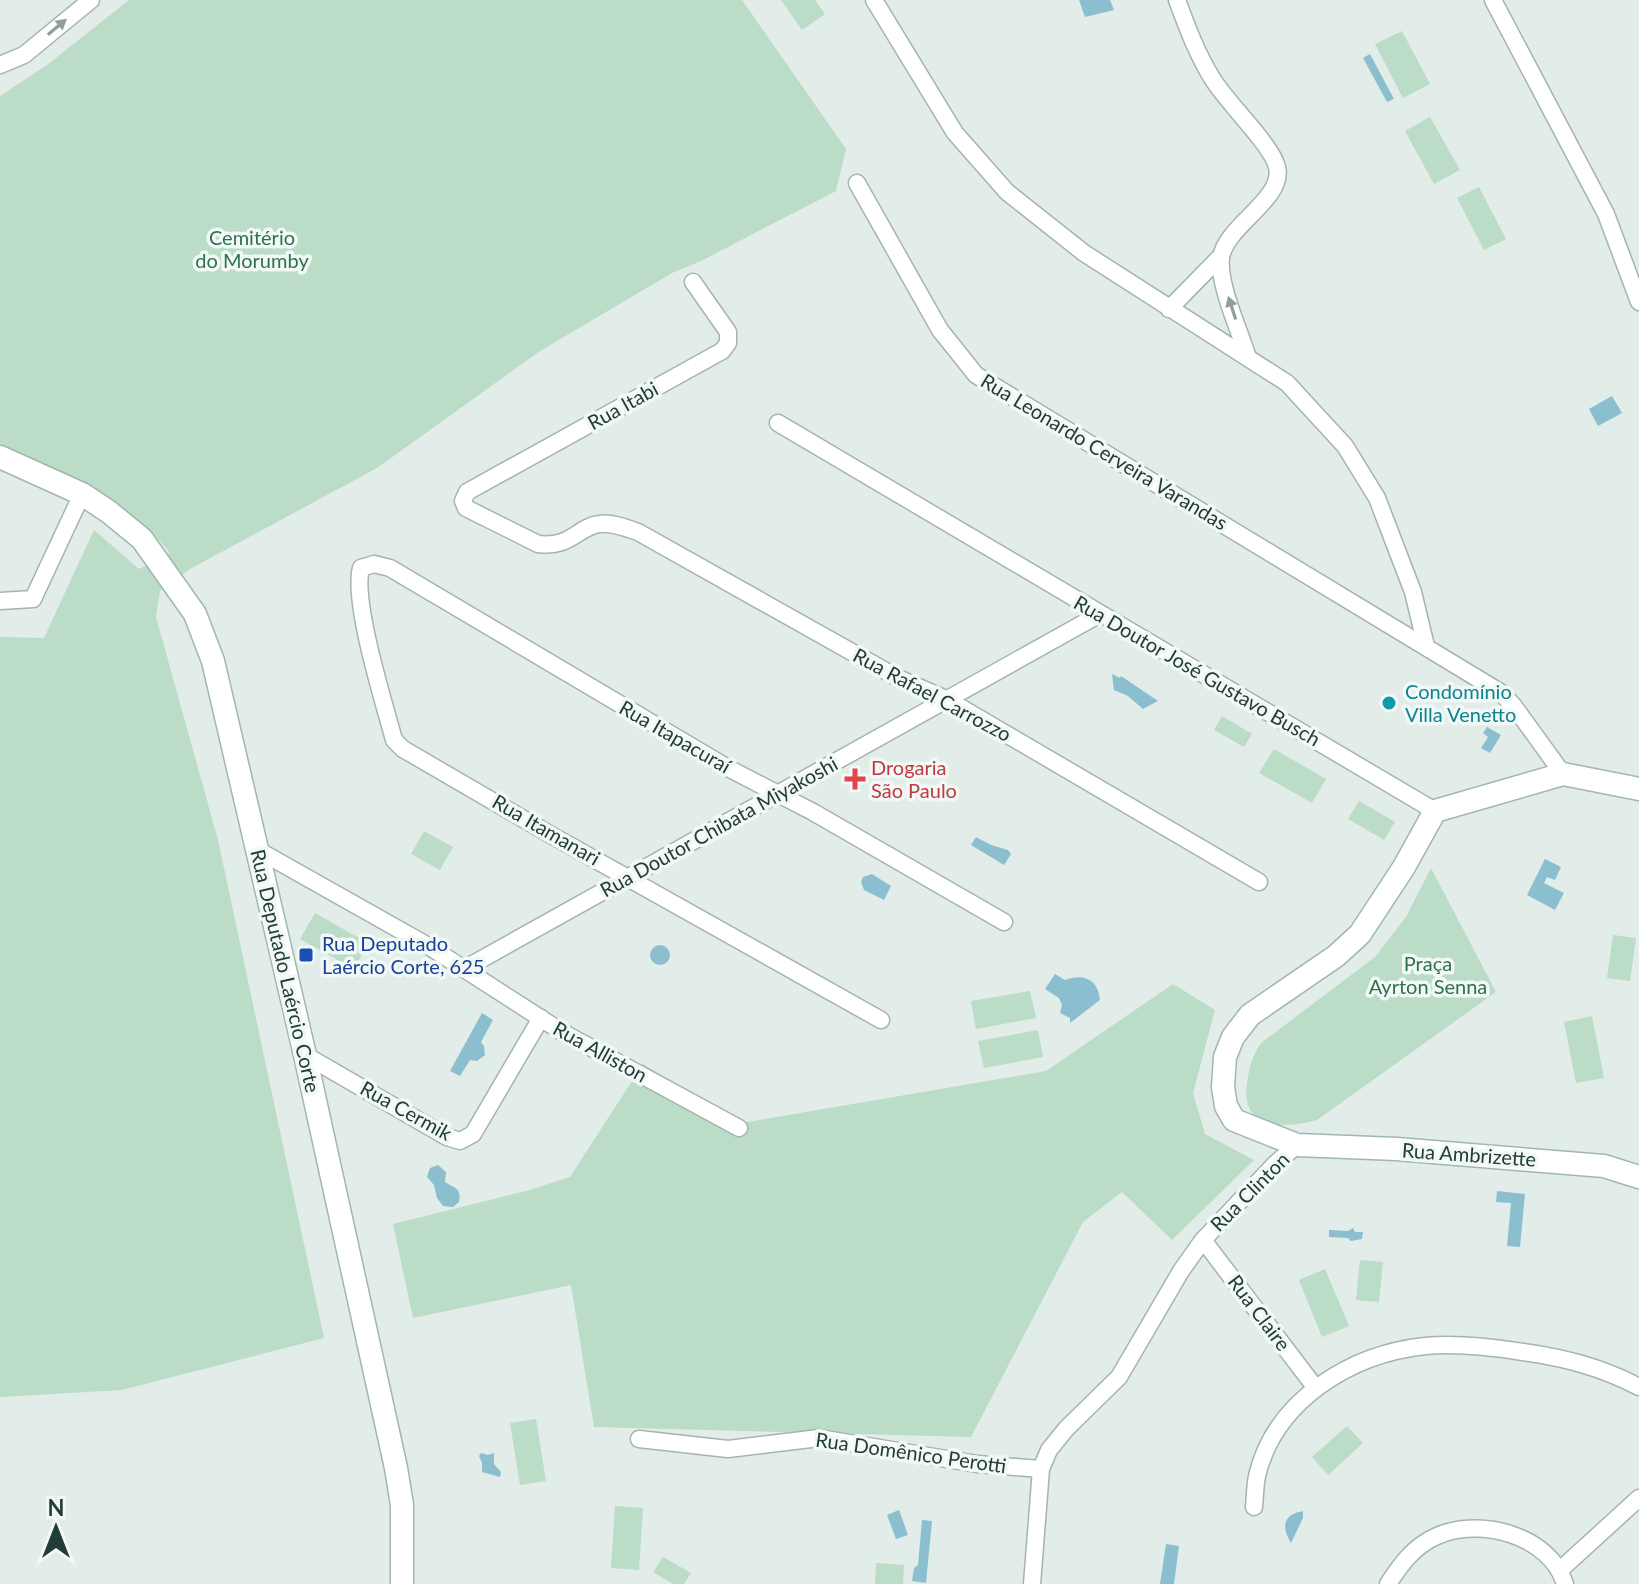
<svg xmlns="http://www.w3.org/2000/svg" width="1639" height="1584" viewBox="0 0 1639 1584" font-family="Lato,sans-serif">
<rect width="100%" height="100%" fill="#e2ece8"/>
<g fill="#bbdcc7">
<path d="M129,0H742L846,149L836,191L701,261L672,273L540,351L377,468L190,569L160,591L156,617L218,840L324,1338L122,1390L0,1397V637L44,638L94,530L139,569L170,553C126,497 63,473 0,444V96L47,65Z"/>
<path d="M781,0H815L825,14L802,30Z"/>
<path d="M1402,31L1430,84L1403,98L1375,44Z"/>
<path d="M1430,117L1460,170L1434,184L1405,131Z"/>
<path d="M1479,187L1506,239L1484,250L1457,198Z"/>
<path d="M1222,716L1252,734L1244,747L1214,730Z"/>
<path d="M1274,749L1326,779L1312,803L1259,773Z"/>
<path d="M1359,801L1395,822L1384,840L1348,819Z"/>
<path d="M424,831L453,847L440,870L411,854Z"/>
<path d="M1431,868L1496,992L1317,1120C1285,1129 1240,1130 1247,1084C1249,1067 1252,1057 1261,1043L1375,957L1406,917Z"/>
<path d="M315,913L368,943L354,969L300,939Z"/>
<path d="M1613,935L1636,938L1630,981L1607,978Z"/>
<path d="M1173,984L1215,1010L1193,1093L1205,1134L1254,1160L1172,1240L1122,1192L1083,1222L971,1437L594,1427L571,1285L413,1318L393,1224L530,1190L570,1177L643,1064L742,1123L1046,1071Z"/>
<path d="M1030,991L1036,1018L976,1029L971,1001Z"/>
<path d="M1592,1016L1604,1078L1576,1083L1564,1022Z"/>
<path d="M1038,1030L1043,1057L984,1068L978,1041Z"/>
<path d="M1360,1260L1383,1262L1379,1302L1356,1300Z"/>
<path d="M1325,1269L1349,1326L1322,1337L1299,1280Z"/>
<path d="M536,1419L546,1481L520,1485L510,1423Z"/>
<path d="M1347,1426L1363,1443L1328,1475L1312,1457Z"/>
<path d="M615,1506L643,1508L639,1570L611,1568Z"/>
<path d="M663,1557L691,1573L684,1584H673L653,1572Z"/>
<path d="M876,1563L904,1565L903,1584H875Z"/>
</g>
<g fill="#8bbfd0">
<path d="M1079,0H1110L1114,10L1085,17Z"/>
<path d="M1370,54L1394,99L1387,102L1363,58Z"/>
<path d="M1612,396L1622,413L1598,426L1589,409Z"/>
<path d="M1112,674L1120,678L1121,676L1158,701L1143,709L1128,696L1114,690Z"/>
<path d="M1487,727L1501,735L1490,753L1481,748L1488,737L1483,733Z"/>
<path d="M976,837L991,845L1008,850L1011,854L1004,865L971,845Z"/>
<path d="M1545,859L1561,867L1555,880L1547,877L1544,883L1564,893L1555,910L1527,895Z"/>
<path d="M872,874L891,886L884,900L864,890L861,882L863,877Z"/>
<circle cx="660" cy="955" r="10"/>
<path d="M1055,974L1065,980C1084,973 1098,979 1100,1000L1070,1023V1018L1060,1013L1062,1005L1059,998L1045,989Z"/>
<path d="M482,1013L493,1020L481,1042L484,1046L485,1055L477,1061L470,1060L460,1076L450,1071Z"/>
<path d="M438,1165L446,1172L445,1182C454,1188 462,1188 459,1202L453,1207L443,1206L437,1198L434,1185L427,1177L430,1168Z"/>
<path d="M1497,1191L1525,1194L1520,1247L1507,1246L1511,1203L1496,1202Z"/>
<path d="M1353,1228L1355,1232H1363L1362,1239L1351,1241L1348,1238L1329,1237V1230L1348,1231Z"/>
<path d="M481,1453L488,1455L494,1453V1464L501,1472L500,1477L482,1472V1463L479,1456Z"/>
<path d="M899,1510L908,1535L896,1539L887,1515Z"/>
<path d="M1303,1511V1518L1291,1543C1281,1526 1283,1515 1303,1511Z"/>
<path d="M922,1520L932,1521L926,1583L912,1581L914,1568L918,1565Z"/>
<path d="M1166,1544L1179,1546L1174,1584H1160Z"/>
</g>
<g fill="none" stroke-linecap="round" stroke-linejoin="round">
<g stroke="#a5b4b0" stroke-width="19">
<g id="street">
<path d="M874,0L955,133L1007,192L1084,253L1287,383L1345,446L1377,498L1413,592L1426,646"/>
<path d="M1177,0C1187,27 1197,54 1212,78C1226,102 1272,145 1277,167C1285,199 1225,226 1221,258C1218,285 1240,331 1248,358"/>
<path d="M1493,0L1606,214L1639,302"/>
<path d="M0,65L24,55L91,0"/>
<path d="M857,183L940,330L976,375L1500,692L1513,705L1563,774"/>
<path d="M693,282L728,332V343L722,351L467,492L463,501L466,508L538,544C572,548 577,527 599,524C611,522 627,528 638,532L898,678L948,700L1259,882"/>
<path d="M1169,309L1221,256"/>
<path d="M778,423L1435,811"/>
<path d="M0,601L33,599L82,494"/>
<path d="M256,849L430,947L562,1032L739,1128"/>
<path d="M464,969L1100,614"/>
<path d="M881,1020L544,831L403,749L394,740C384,703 352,601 361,568L374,564L390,568L726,767L813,812L1004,922"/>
<path d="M305,1055L447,1137L460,1141L473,1134L541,1018"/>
<path d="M1203,1240L1315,1387"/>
<path d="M639,1439L728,1449L819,1438L977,1464L1041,1469"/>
<path d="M1254,1507C1255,1497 1255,1486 1257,1476C1275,1400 1351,1354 1425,1346C1457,1343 1491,1347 1523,1352C1565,1358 1601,1367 1639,1387"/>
<path d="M1560,1570L1639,1498"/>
<path d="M1032,1584L1041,1469L1049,1450L1066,1429L1119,1377L1181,1271L1203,1240L1275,1164L1297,1145"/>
<path d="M1388,1584C1401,1564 1414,1546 1437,1536C1480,1517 1550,1535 1565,1584"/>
</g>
</g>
<g stroke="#a0b7b1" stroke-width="25">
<g id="secondary">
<path d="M0,457L82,494L109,512L142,539L195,614L213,661L305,1055L396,1468L402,1505V1584"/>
<path d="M1639,789L1563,774L1435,811L1404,867L1360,934L1336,956L1250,1015L1233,1037L1225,1057L1223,1087L1226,1106L1234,1120L1297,1145L1397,1149L1604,1166L1639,1177"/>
</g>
</g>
<use href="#street" stroke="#fff" stroke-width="16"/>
<use href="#secondary" stroke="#fff" stroke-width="22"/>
</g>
<defs><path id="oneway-solid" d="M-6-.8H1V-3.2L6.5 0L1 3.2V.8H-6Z" transform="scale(2)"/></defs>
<g fill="#909e9c">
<use href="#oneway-solid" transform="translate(57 27) rotate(-40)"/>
<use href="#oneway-solid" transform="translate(1232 308) rotate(-108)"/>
</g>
<circle fill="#0f9aa8" stroke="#f2f8f6" stroke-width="3" cx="1389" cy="703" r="8"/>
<path fill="#e0444e" stroke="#f2f8f6" stroke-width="3" d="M851 767h8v8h8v8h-8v8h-8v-8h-8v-8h8z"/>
<rect fill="#1a4fb4" stroke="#f2f8f6" stroke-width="3" x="298" y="947" width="16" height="16" rx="4"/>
<g text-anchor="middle" stroke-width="7" stroke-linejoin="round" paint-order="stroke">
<g font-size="20" fill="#2d724e" stroke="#f2f8f6">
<text x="252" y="245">Cemitério<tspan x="252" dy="23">do Morumby</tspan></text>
<text x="1428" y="971">Praça<tspan x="1428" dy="23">Ayrton Senna</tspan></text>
</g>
<g font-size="20" fill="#223c38" stroke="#f2f8f6">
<text transform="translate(623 406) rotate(-29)" y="7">Rua Itabi</text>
<text transform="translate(1104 452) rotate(31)" y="7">Rua Leonardo Cerveira Varandas</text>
<text transform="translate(1197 671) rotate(30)" y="7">Rua Doutor José Gustavo Busch</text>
<text transform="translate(932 695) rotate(28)" y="7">Rua Rafael Carrozzo</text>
<text transform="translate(675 737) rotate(30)" y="7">Rua Itapacuraí</text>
<text transform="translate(719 827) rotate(-29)" y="7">Rua Doutor Chibata Miyakoshi</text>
<text transform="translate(546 830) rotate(30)" y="7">Rua Itamanari</text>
<text transform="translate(285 971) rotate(77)" y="7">Rua Deputado Laércio Corte</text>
<text transform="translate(600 1052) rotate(29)" y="7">Rua Alliston</text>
<text transform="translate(406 1111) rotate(29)" y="7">Rua Cermik</text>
<text transform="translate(1469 1155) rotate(4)" y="7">Rua Ambrizette</text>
<text transform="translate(1250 1192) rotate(-45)" y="7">Rua Clinton</text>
<text transform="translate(1259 1313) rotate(53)" y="7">Rua Claire</text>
<text transform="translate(911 1453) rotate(8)" y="7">Rua Domênico Perotti</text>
</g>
<g font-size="20" fill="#0d838f" stroke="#f2f8f6" text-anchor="start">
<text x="1405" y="699">Condomínio<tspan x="1405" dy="23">Villa Venetto</tspan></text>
</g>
<g font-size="20" fill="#be3a42" stroke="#f2f8f6" text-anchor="start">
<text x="871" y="775">Drogaria<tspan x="871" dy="23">São Paulo</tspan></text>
</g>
<g font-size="20" fill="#164399" stroke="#f2f8f6" text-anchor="start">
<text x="322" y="951">Rua Deputado<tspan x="322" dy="23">Laércio Corte, 625</tspan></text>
</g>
</g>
<g transform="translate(56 1528)" stroke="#f2f8f6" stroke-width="6" paint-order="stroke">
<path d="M0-6L14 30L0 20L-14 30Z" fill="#223c38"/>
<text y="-12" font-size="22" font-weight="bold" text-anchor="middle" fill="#223c38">N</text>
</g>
</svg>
